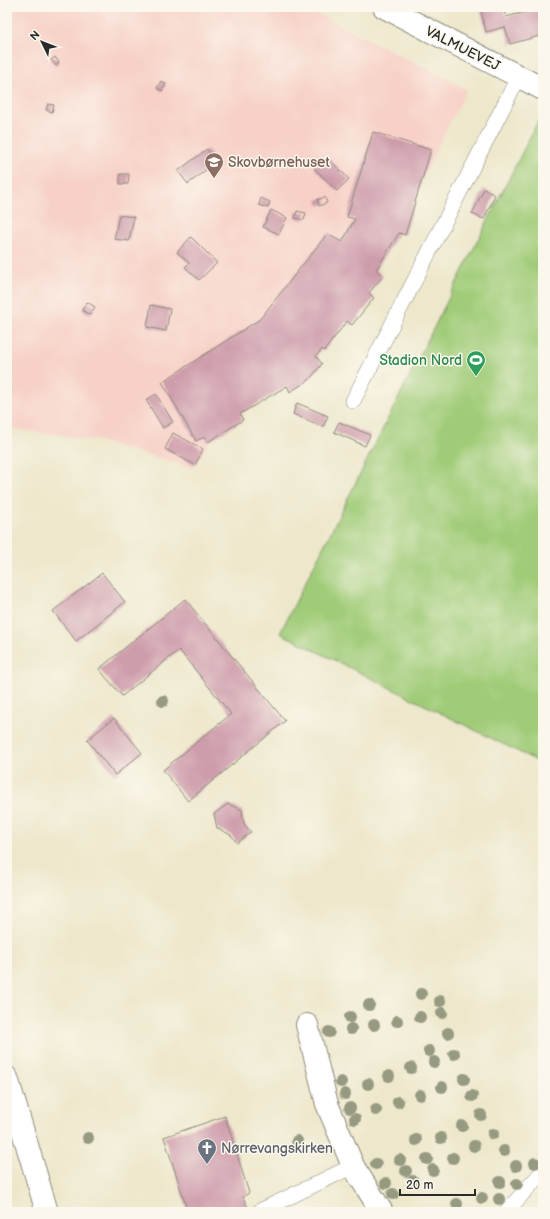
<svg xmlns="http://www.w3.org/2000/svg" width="550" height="1219" viewBox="0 0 550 1219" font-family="'Balsamiq Sans',sans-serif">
<rect width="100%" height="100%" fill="#fbf7ec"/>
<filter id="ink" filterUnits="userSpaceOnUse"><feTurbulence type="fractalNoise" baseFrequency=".025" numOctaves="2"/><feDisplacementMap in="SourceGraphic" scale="8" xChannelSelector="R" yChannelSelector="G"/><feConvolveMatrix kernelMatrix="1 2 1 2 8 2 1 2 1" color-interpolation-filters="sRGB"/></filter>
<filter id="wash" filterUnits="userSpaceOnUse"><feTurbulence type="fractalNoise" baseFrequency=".012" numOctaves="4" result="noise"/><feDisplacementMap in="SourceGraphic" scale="16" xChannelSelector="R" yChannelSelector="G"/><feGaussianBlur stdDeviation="0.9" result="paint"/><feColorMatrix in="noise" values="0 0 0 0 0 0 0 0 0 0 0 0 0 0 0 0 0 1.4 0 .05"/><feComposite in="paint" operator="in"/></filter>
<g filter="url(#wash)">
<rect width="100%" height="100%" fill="#ede7cb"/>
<path fill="#f7d1c8" d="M7,7H303L467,89L376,270L383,276L369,293L374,298L352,325L347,321L324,351L321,350L316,356L322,364L309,380L290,392L287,386L240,414L243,420L209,442L193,468L100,441L7,428Z"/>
<path fill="#a0cc78" stroke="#667c52" d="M539,119L543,121V764L280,633Z"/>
<g id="blocks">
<g fill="#ce9cab">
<path d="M480,7H503L506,17L543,7V35L510,44L505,27L486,32Z"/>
<path d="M55,57L59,62L56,66L51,60Z"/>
<path d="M161,81L166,84L162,91L157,88Z"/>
<path d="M48,104L54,105L52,112L46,110Z"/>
<path d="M373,132L431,150L405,235L399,233L376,270L383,276L369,293L374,298L352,325L347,321L324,351L322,349L316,356L322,364L309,380L290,392L287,386L240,414L243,420L208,442L205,437L196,441L162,382L260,319L327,234L342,242L355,219L347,217Z"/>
<path d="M207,149L216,162L188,184L178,171Z"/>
<path d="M322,159L326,163L329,159L349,179L337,191L314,168Z"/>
<path d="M120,174H129L128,184H120Z"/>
<path d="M484,189L495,195L484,219L472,214Z"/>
<path d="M325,197L327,203L319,206L317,200Z"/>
<path d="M261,198L270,202L268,208L259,205Z"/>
<path d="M271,210L287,218L279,234L263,227Z"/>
<path d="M297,211L306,213L304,220L295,218Z"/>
<path d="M119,215L134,217L129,241L114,239Z"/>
<path d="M191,237L217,263L199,280L185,267L189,263L177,252Z"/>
<path d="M87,302L95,307L90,315L82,310Z"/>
<path d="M151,305L170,309L166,331L147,327Z"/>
<path d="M156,394L173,422L163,428L146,400Z"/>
<path d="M297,403L328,416L323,427L293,414Z"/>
<path d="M339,422L370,435L365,446L334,432Z"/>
<path d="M173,433L203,449L195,465L165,449Z"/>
<path d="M102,573L125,602L76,641L53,611Z"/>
<path d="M185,599L285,721L188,801L163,770L231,714L179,650L122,696L99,669Z"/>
<path d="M114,718L142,753L115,775L87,740Z"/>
<path d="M228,804L242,810L244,824L251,832L237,843L231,835L217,828L214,814Z"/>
<path d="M225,1116L249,1193L243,1197L250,1212H188L164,1137Z"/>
</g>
</g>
</g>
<g filter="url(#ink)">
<use href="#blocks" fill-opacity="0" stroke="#8c897b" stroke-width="1"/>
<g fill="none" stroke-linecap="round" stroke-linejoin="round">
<g stroke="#8c897b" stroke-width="16">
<g id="service">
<path d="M353,401L519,76"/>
<path d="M260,1211L353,1166"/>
<path d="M506,1212L543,1171"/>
</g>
</g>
<g stroke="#8c897b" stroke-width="24">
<g id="minor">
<path d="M384,7L543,89"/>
<path d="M307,1025L327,1104L353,1166L382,1212"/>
</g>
</g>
<g stroke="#8c897b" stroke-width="24">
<path id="tertiary" d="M7,1078L47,1212"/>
</g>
<use href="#service" stroke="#fff" stroke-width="15"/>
<use href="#minor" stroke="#fff" stroke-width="22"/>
<use href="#tertiary" stroke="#fff" stroke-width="22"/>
</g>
<g fill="#969a80">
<circle cx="163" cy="701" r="6"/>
<circle cx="421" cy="994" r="6"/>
<circle cx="440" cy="1001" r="6"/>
<circle cx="369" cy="1005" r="6"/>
<circle cx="442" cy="1013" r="6"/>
<circle cx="350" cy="1017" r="6"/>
<circle cx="420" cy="1017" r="6"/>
<circle cx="397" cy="1021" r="6"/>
<circle cx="374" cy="1025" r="6"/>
<circle cx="351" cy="1029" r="6"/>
<circle cx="329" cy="1032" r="6"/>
<circle cx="448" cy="1033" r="6"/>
<circle cx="429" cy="1051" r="6"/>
<circle cx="454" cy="1054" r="6"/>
<circle cx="434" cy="1062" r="6"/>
<circle cx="411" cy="1068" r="6"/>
<circle cx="389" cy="1076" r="6"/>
<circle cx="464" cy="1079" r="6"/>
<circle cx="341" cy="1082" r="6"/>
<circle cx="368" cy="1084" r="6"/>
<circle cx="442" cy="1087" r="6"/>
<circle cx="345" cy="1094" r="6"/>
<circle cx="420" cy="1095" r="6"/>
<circle cx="472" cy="1096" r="6"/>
<circle cx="398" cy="1102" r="6"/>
<circle cx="350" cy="1108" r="6"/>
<circle cx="376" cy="1110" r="6"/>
<circle cx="481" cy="1115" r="6"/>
<circle cx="355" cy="1119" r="6"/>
<circle cx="462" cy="1126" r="6"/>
<circle cx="493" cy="1134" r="6"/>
<circle cx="88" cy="1138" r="6"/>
<circle cx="441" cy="1138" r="6"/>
<circle cx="416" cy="1140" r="6"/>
<circle cx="297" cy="1141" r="6"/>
<circle cx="474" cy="1146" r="6"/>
<circle cx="504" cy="1151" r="6"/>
<circle cx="453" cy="1158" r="6"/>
<circle cx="427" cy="1159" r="6"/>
<circle cx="400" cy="1160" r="6"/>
<circle cx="535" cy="1163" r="6"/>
<circle cx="376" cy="1164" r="6"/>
<circle cx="516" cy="1166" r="6"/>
<circle cx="433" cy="1170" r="6"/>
<circle cx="406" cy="1171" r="6"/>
<circle cx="413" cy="1181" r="6"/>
<circle cx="500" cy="1182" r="6"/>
<circle cx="386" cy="1183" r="6"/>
<circle cx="517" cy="1184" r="6"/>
<circle cx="393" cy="1194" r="6"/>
<circle cx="482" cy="1198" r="6"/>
<circle cx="499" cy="1199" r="6"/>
<circle cx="457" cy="1204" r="6"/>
</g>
</g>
<defs>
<g id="school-pin" transform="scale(1)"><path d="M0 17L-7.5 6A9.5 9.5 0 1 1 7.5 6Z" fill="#8d6e63" stroke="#fbf7ec"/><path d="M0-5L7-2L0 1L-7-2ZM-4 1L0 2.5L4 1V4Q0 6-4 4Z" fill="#fff"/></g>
<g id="stadium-pin" transform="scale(1)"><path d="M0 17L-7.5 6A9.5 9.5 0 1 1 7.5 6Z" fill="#2e9e5b" stroke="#fbf7ec"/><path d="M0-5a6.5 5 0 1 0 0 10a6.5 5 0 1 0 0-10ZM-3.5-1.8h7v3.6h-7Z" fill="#fff"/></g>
<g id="church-pin" transform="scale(1)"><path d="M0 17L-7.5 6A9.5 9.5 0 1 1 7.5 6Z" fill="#6b7280" stroke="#fbf7ec"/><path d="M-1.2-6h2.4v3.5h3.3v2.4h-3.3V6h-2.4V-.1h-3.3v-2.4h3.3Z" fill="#fff"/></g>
</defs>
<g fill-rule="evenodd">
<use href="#school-pin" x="214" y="162"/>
<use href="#stadium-pin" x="476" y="360"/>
<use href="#church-pin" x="207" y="1148"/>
</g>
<g text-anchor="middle" stroke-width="3" stroke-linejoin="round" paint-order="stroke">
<g font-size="14" fill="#2b2b2b" stroke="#fbf7ec">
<text transform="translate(463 48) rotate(27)" y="5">VALMUEVEJ</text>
</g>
<g font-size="14" fill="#785e54" stroke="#fbf7ec" text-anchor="start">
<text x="228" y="167">Skovbørnehuset</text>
</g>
<g font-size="14" fill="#27864d" stroke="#fbf7ec" text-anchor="end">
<text x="462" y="365">Stadion Nord</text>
</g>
<g font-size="14" fill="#5b616d" stroke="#fbf7ec" text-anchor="start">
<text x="221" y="1153">Nørrevangskirken</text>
</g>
</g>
<rect width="550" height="1219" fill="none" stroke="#fbf7ec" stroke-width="24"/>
<g transform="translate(42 42) rotate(313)" stroke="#fbf7ec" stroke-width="3" paint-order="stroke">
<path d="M0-3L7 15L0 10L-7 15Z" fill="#2b2b2b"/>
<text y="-6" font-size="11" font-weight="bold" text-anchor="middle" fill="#2b2b2b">N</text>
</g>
<path d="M400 1189v6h75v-6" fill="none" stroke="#2b2b2b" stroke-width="2"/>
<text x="406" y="1189" font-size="12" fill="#2b2b2b" stroke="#fbf7ec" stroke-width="3" paint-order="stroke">20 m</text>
</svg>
